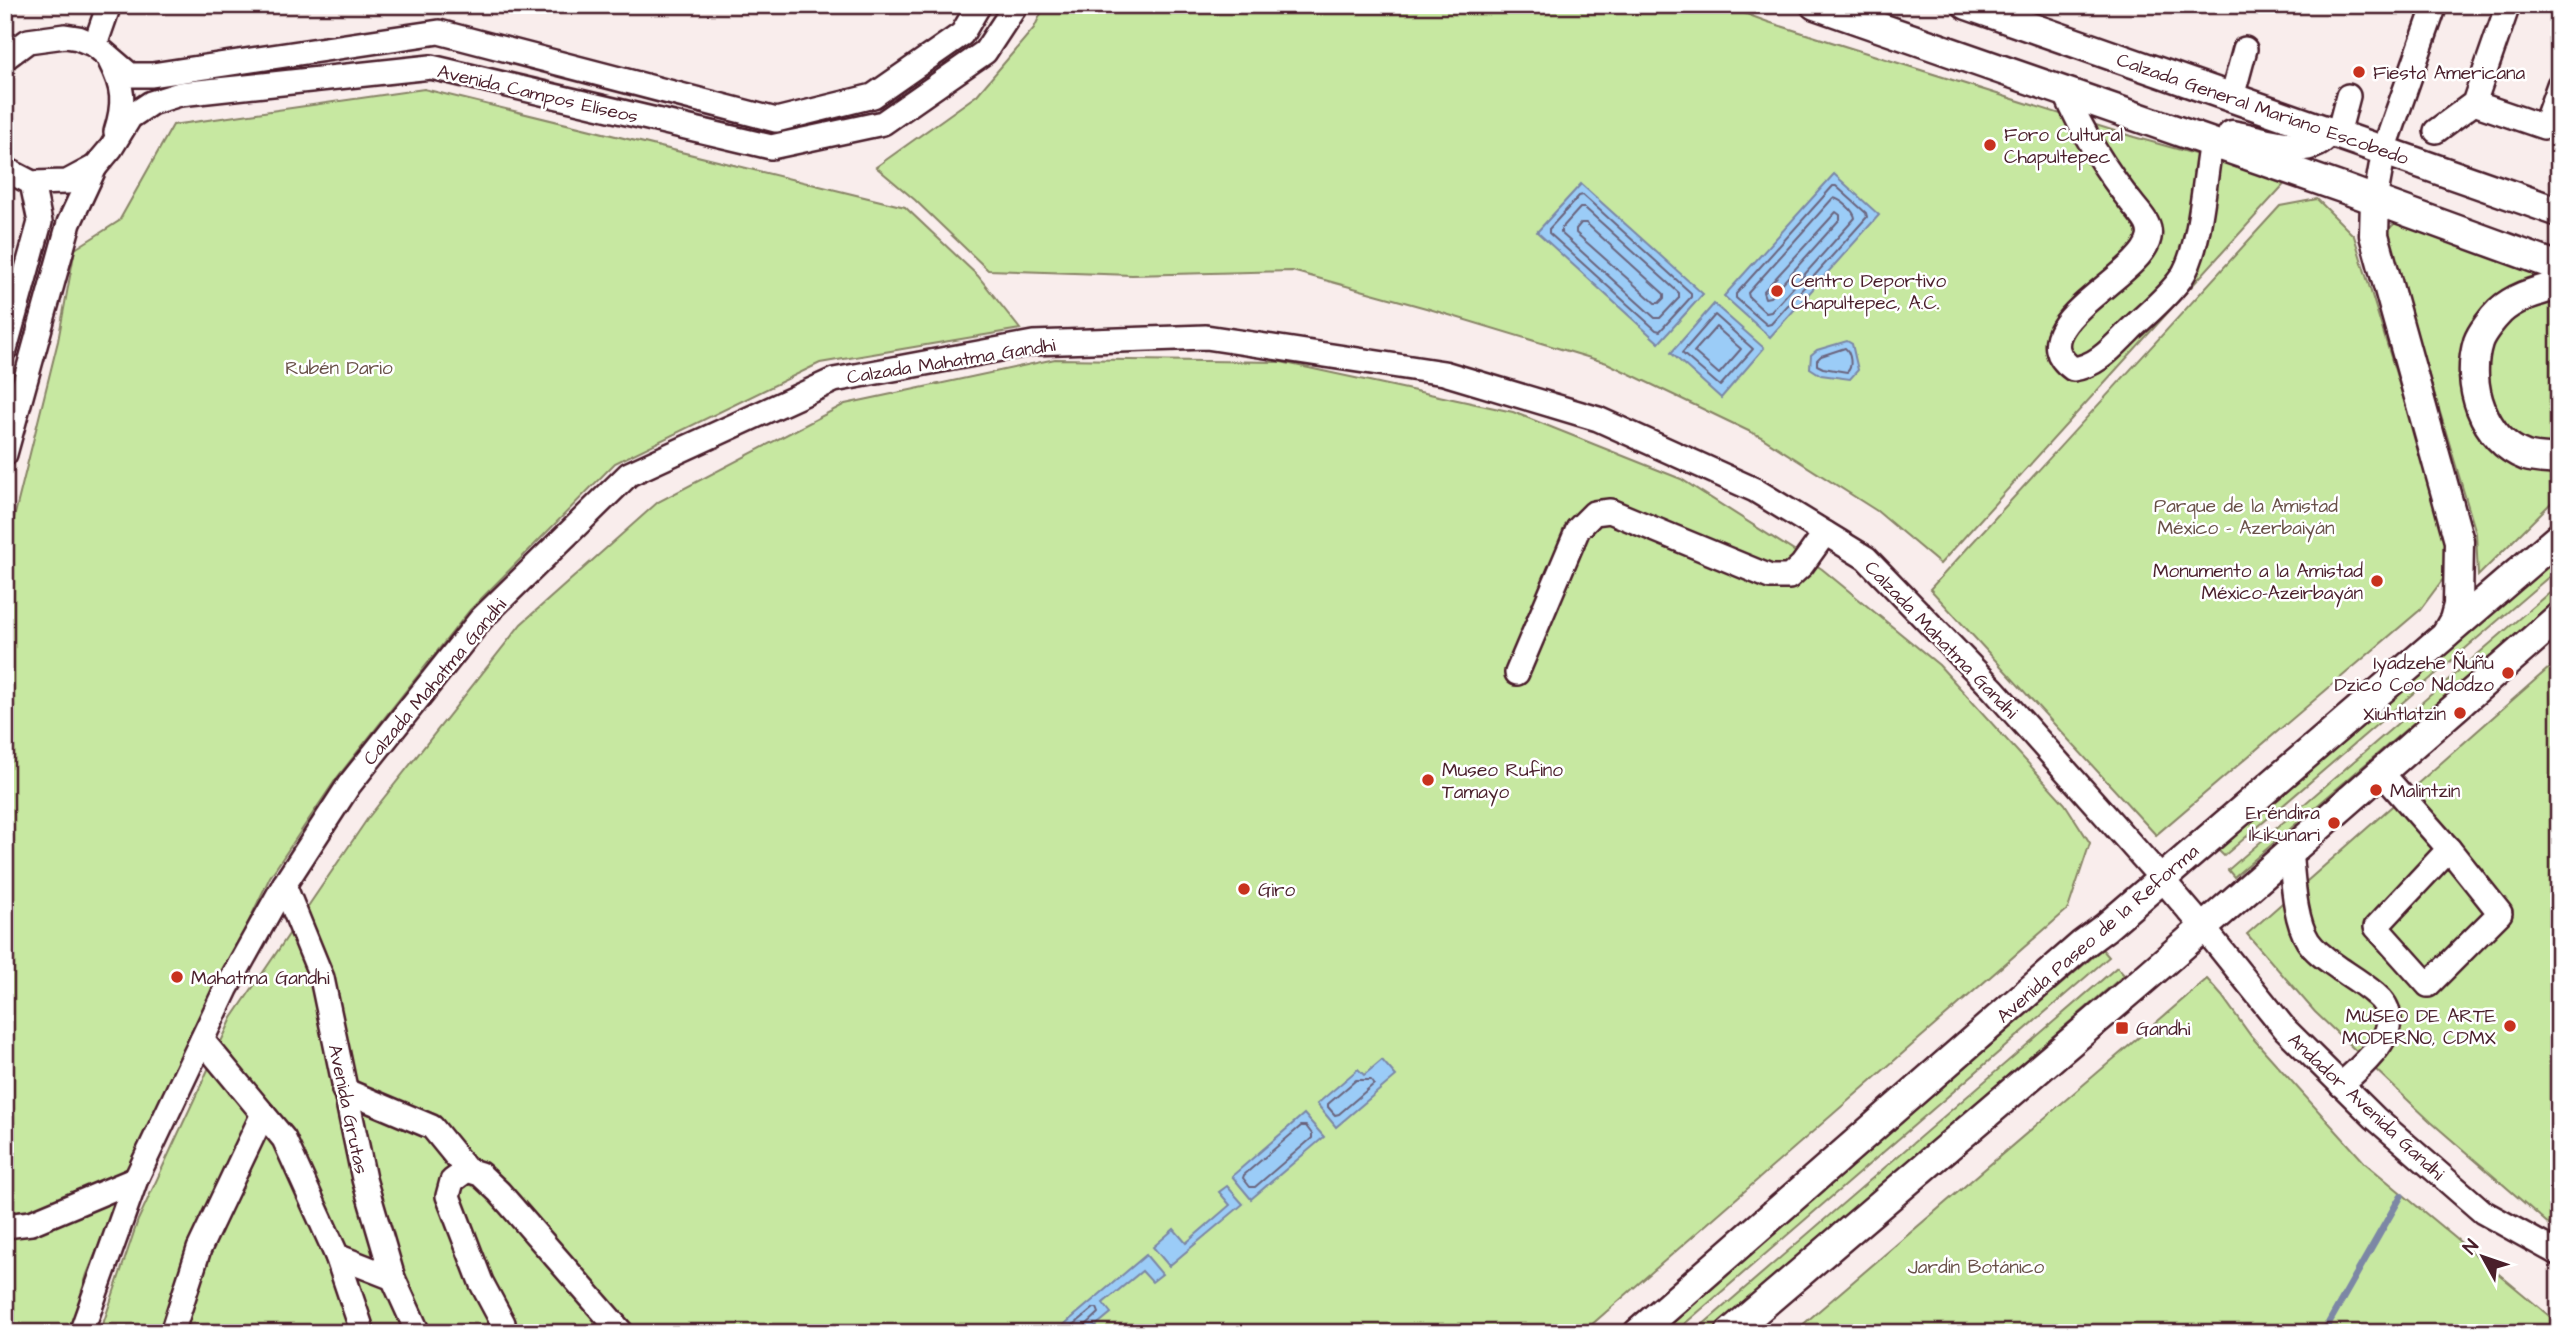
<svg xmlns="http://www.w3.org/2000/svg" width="2564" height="1338" viewBox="0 0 2564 1338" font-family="'Architects Daughter',sans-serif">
<rect width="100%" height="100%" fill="#f9edec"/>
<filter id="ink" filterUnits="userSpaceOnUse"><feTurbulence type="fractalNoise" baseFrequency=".0143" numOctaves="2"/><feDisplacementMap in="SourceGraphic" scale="14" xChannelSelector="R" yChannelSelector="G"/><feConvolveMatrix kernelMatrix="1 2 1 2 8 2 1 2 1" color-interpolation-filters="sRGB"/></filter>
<g filter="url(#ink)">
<g fill="#c7e8a1" stroke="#888466" stroke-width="2">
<path d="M1045,5H1722L1768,22L2134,137L2288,180L1940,564L1877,511L1761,437L1607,363L1426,308L1292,271L1132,275L988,270L915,200L876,167L977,95L1034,28Z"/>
<path d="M424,89L905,207L978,276L1020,329L820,363L615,463L470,610L336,779L270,877L134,1160L87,1274L69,1333H5V554L58,341L75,249L119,221L173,125Z"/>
<path d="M2317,199L2354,236L2450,551L2443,579L2420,610L2156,835L1930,589L2280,206Z"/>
<path d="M2396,222L2550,274L2494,302L2472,419L2559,471V495L2478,576L2476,533L2388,238V230Z"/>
<path d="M2559,297V453H2547L2508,431L2495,414L2485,370L2490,348L2500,328L2516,312Z"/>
<path d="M1055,359L1281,362L1513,412L1681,479L1822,569L1939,665L2065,804L2090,843L2068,909L1582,1333H100L138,1220L232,1018L368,818L521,624L658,502L845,404Z"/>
<path d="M2559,555V568L2224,856L2218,850Z"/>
<path d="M2559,584V598L2234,877L2228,870Z"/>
<path d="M2559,659V1233L2431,1122L2315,1012L2247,934Z"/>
<path d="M2102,949L2109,957L1674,1333H1658Z"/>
<path d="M2117,967L2124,975L1709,1333H1693Z"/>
<path d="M2207,979L2222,996L2251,1036L2365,1163L2559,1324V1333H1793Z"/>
</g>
<g fill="#9bccf7" stroke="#7b87a5" stroke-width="2">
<path d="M1834,174L1879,215L1770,337L1724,296Z"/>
<path d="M1581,184L1703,294L1659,343L1537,232Z"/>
<path d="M1714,304L1764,348L1721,398L1671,353Z"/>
<path d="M1847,341L1852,344L1858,370L1850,379L1821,375L1810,368L1811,355L1817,350Z"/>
<path d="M1382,1060L1396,1076L1336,1127L1317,1104L1358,1069L1364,1075Z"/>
<path d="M1304,1114L1324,1137L1251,1199L1232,1176Z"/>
<path d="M1227,1186L1243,1204L1169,1266L1153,1247L1174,1229L1186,1243L1230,1205L1219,1192Z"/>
<path d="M1146,1255L1162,1274L1152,1282L1142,1271L1103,1303L1111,1313L1087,1333H1054Z"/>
</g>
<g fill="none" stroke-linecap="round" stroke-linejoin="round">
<g stroke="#6a647d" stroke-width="2">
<path d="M1833,186H1836L1866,213L1867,217L1771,324L1767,325L1736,298V294Z"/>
<path d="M1583,195L1691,293V297L1660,331L1656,330L1549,233V229L1579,196Z"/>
<path d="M1833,198C1841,199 1854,211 1855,218L1771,312L1766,313L1749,297L1748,293Z"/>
<path d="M1580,208H1585L1679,293V298L1660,318H1655L1561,233V229Z"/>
<path d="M1836,212L1840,215V219L1770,297L1765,298L1763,292Z"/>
<path d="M1581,223H1586L1664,294V298L1659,303H1655L1576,233V229Z"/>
<path d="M1715,315L1753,349L1720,386L1682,353Z"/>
<path d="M1716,327L1741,349L1719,374L1694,352Z"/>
<path d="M1845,348C1851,353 1853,367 1847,372L1823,368L1817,365V360L1821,356Z"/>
<path d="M1356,1080H1371L1374,1084L1339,1114L1335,1115L1328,1107V1104Z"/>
<path d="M1301,1126H1306L1312,1134V1138L1255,1187H1250L1243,1178L1244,1175Z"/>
<path d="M1064,1333L1094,1308H1097L1099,1313L1085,1326L1084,1333"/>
</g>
<path stroke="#7b87a5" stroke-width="7" d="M2323,1333L2401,1196"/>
<g stroke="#4a1f2b" stroke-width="28">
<g id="minor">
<path d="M95,45L109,5"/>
<path d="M5,58L28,41L65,36L78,38L95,45L130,75H152L439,32L776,120L873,96L962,34L979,5"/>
<path d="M110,61C124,88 125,103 116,132"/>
<path d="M2065,92C2083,134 2105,170 2134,206C2141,215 2152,225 2149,238C2141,278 2014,327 2073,369C2097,366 2112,348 2129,331C2146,314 2167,298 2181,278C2201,249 2204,179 2211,142"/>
<path d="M2232,97L2245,49"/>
<path d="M2474,103L2544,127L2559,85"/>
<path d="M2436,131L2474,103L2508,5"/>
<path d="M2338,134L2348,96"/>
<path d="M5,169L32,183L67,182L95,167L111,148L130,117L151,103L180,94L431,67L771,147L883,123L985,52L1016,5"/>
<path d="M2375,200L2384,150L2435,5"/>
<path d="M5,349L40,222L32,183"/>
<path d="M5,454L69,223L95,167"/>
<path d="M1517,673L1578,529L1594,513L1610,511L1770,577H1789L1802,565L1825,533"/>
<path d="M2381,772L2449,849"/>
<path d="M2449,849L2500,913L2428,985L2376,927Z"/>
<path d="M2290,851C2293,877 2294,919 2308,941C2316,953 2329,961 2340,969C2352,977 2365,985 2375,994C2413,1025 2364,1063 2341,1085"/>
<path d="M284,885L322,978L364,1179L393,1278L418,1333"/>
<path d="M202,1040L284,1139L337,1256L363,1333"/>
<path d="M344,1090L432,1127L467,1170L480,1174L499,1192L622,1333"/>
<path d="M467,1170L452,1181L448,1196L481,1282L503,1323"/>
<path d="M5,1226L31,1223L136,1179"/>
<path d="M337,1256L393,1278"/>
<path d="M81,1333L136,1179L226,989L284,885L349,785L481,619L629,474L834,380L1033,343L1206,337L1444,373L1598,419L1755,490L1866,558L1993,689L2162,879L2203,927L2285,1029L2375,1118L2483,1212L2559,1254"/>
<path d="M172,1333L199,1249L263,1114"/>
</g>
</g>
<g stroke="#4a1f2b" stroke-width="33">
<g id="major">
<path d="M1815,5L2345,189L2559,267"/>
<path d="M1967,5L2559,212"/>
<path d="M2232,135C2260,139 2311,161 2328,131"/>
<path d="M2375,200L2374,235L2459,541L2458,605L2454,620L2446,634"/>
<path d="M2559,285C2539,291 2516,296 2500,311C2493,318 2481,333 2478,342C2465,384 2483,440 2526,456C2536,459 2549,459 2559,460"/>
<path d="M1638,1333L2083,944L2106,927L2559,537"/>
<path d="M1730,1333L2148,976L2559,617"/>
</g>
</g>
<use href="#minor" stroke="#fff" stroke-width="23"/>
<use href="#major" stroke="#fff" stroke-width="28"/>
</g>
</g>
<g fill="#c8321e" stroke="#fff" stroke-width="2.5">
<circle cx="2359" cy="72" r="7"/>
<circle cx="1990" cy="145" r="7"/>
<circle cx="1777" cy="291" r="7"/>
<circle cx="2377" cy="581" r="7"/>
<circle cx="2508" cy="673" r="7"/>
<circle cx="2460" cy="713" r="7"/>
<circle cx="1428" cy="780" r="7"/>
<circle cx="2376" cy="790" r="7"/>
<circle cx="2334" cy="823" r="7"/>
<circle cx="1244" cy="889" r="7"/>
<circle cx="177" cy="977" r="7"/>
<circle cx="2510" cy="1026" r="7"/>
<rect x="2115" y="1021" width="14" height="14" rx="3.5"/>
</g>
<g text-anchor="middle" stroke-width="5" stroke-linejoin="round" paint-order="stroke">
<g font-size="19" fill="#4a1f2b" stroke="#fff" text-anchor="start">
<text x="2373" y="79">Fiesta Americana</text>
<text x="2004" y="141">Foro Cultural<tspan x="2004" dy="22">Chapultepec</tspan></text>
<text x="1791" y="287">Centro Deportivo<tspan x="1791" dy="22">Chapultepec, A.C.</tspan></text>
<text x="2363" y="577" text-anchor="end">Monumento a la Amistad<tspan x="2363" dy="22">México-Azeirbayán</tspan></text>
<text x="2494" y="669" text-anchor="end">Iyadzehe Ñuñu<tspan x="2494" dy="22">Dzico Coo Ndodzo</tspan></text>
<text x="2446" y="720" text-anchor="end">Xiuhtlatzin</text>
<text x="1442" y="776">Museo Rufino<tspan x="1442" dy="22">Tamayo</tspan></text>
<text x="2390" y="797">Malintzin</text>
<text x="2320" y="819" text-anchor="end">Eréndira<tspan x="2320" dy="22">Ikikunari</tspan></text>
<text x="1258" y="896">Giro</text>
<text x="191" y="984">Mahatma Gandhi</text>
<text x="2496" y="1022" text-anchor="end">MUSEO DE ARTE<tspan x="2496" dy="22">MODERNO, CDMX</tspan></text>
<text x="2136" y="1035">Gandhi</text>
</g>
<g font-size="19" fill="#4a1f2b" stroke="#fff">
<text transform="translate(538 93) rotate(13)" y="7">Avenida Campos Elíseos</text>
<text transform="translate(2263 108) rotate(19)" y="7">Calzada General Mariano Escobedo</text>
<text transform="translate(951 360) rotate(-9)" y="7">Calzada Mahatma Gandhi</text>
<text transform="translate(1942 639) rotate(46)" y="7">Calzada Mahatma Gandhi</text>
<text transform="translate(434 681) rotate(-50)" y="7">Calzada Mahatma Gandhi</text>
<text transform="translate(2097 933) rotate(-41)" y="7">Avenida Paseo de la Reforma</text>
<text transform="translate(2367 1106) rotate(43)" y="7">Andador Avenida Gandhi</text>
<text transform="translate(349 1109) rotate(78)" y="7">Avenida Grutas</text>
</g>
<g font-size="19" fill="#695148" stroke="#fff">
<text x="339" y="374">Rubén Dario</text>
<text x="2246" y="512">Parque de la Amistad<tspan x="2246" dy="22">México – Azerbaiyán</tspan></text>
<text x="1976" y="1273">Jardín Botánico</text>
</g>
</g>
<rect width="2564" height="1338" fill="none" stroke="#fff" stroke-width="28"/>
<rect x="14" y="14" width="2536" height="1310" fill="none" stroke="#4a1f2b" stroke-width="2.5" filter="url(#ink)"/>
<g transform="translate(2483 1257) rotate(310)" stroke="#ffffff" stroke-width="5" paint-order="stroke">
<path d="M0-5L12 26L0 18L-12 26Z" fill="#4a1f2b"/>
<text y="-10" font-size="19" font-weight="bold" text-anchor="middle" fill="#4a1f2b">N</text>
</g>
</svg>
